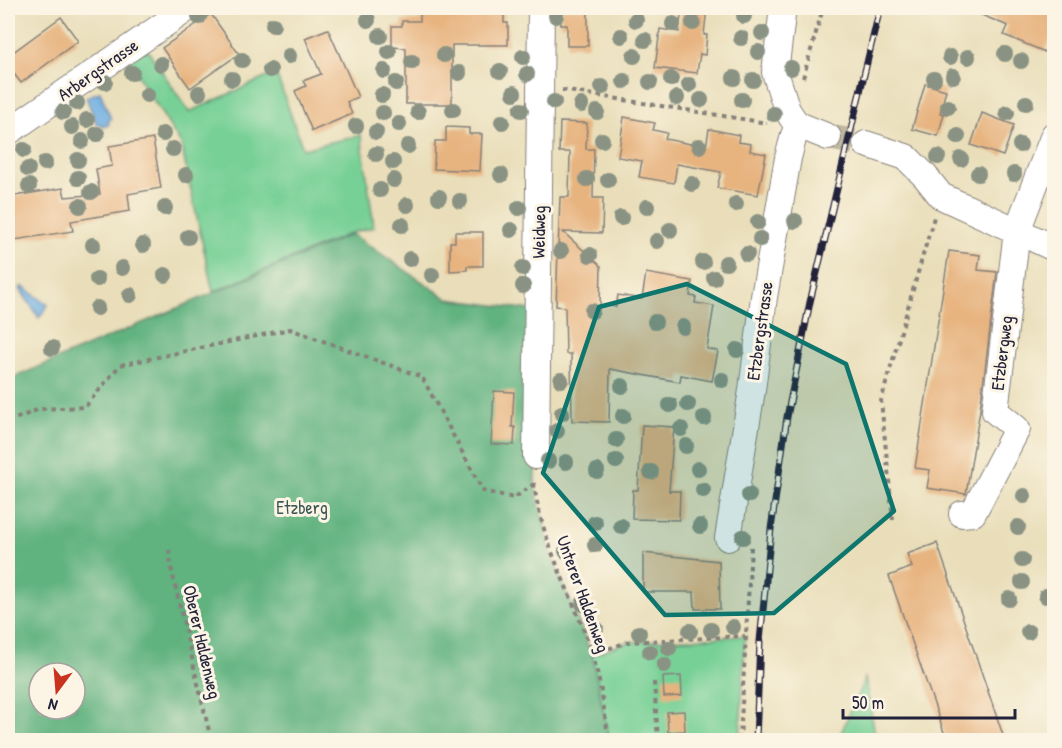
<svg xmlns="http://www.w3.org/2000/svg" width="1062" height="748" viewBox="0 0 1062 748" font-family="'Patrick Hand',sans-serif">
<rect width="100%" height="100%" fill="#fcf5e5"/>
<filter id="ink" filterUnits="userSpaceOnUse"><feTurbulence type="fractalNoise" baseFrequency=".0167" numOctaves="2"/><feDisplacementMap in="SourceGraphic" scale="12" xChannelSelector="R" yChannelSelector="G"/><feConvolveMatrix kernelMatrix="1 2 1 2 8 2 1 2 1" color-interpolation-filters="sRGB"/></filter>
<filter id="wash" filterUnits="userSpaceOnUse"><feTurbulence type="fractalNoise" baseFrequency=".008" numOctaves="4" result="noise"/><feDisplacementMap in="SourceGraphic" scale="24" xChannelSelector="R" yChannelSelector="G"/><feGaussianBlur stdDeviation="1.35" result="paint"/><feColorMatrix in="noise" values="0 0 0 0 0 0 0 0 0 0 0 0 0 0 0 0 0 1.4 0 .05"/><feComposite in="paint" operator="in"/></filter>
<g filter="url(#wash)">
<rect width="100%" height="100%" fill="#e9deb9"/>
<g fill="#77d096" stroke="#4c7968" stroke-width="1.5">
<path d="M147,49L189,112L276,73L303,149L361,135L374,227L351,233L213,292L181,144L128,60Z"/>
<path d="M745,636L740,740H609L592,655L627,642Z"/>
<path d="M865,678L876,740H838Z"/>
</g>
<path fill="#61b27f" stroke="#426a5d" stroke-width="1.5" fill-rule="evenodd" d="M352,234L448,299L538,311L535,486L552,556L592,655L609,740H8V380ZM39,673H75V709H39Z"/>
<g fill="#6eaee2" stroke="#48688e" stroke-width="1.5">
<path d="M100,92L111,119L108,121L109,124L106,126H102L101,124L97,125L86,97Z"/>
<path d="M22,286L48,305L39,318L20,289Z"/>
</g>
<g id="blocks">
<g fill="#e7b37f">
<path d="M561,8H588V46H567V25H561Z"/>
<path d="M682,8H707L704,35H707L705,55L700,54L697,73L655,68L660,29L679,32Z"/>
<path d="M965,8H1054V42L1050,40L1045,52L1004,35L1008,26Z"/>
<path d="M420,9H504V23H508V45H452V104H406V48L392,47V26H402V21H420Z"/>
<path d="M211,14L239,54L190,88L162,48Z"/>
<path d="M61,17L78,41L21,83L8,66V56Z"/>
<path d="M328,29L358,97L347,102L352,114L312,131L295,91L306,86L303,81L321,74L305,38Z"/>
<path d="M925,84L946,90L940,113L944,114L938,136L912,129Z"/>
<path d="M982,113L1014,125L1003,156L971,145Z"/>
<path d="M624,117L655,123L653,130L667,133L665,139L706,147L709,129L739,135L738,142L751,144L750,151L766,154L758,195L717,188L721,172L677,164L674,183L639,177L642,161L618,157Z"/>
<path d="M560,122L587,123L586,149H594L593,198H603L602,233L563,232L601,266L600,305L616,307L618,295L642,299L646,273L692,281L690,296L696,297L695,303L714,306L707,349L718,351L712,381L681,375L680,382L610,369L609,422L572,421L571,354H566L565,307L556,306L560,197H569L570,152H559Z"/>
<path d="M446,127L469,128V134H482L480,171L434,169L435,141H446Z"/>
<path d="M153,139L161,188L128,194L130,211L71,221L73,231L8,241V197L63,188L65,197L100,194L96,169L112,166L109,146Z"/>
<path d="M455,232H483V266H467V270L450,271V242H455Z"/>
<path d="M949,251L980,255L978,270L997,272L980,410L966,494L927,488L930,470L915,468Z"/>
<path d="M494,391L514,392L512,427H515L514,445L491,444Z"/>
<path d="M642,425L674,427L669,491H680L679,520L632,519L633,490H638Z"/>
<path d="M937,543L966,627L1005,741H947L889,576L912,567L907,554Z"/>
<path d="M643,553L719,561L720,609H695L694,592H643Z"/>
<path d="M681,676L682,696L664,697L663,677Z"/>
<path d="M684,711L685,731L668,732L667,712Z"/>
</g>
</g>
</g>
<g filter="url(#ink)">
<use href="#blocks" fill-opacity="0" stroke="#86807a" stroke-width="1.5"/>
<g fill="none" stroke-linecap="round" stroke-linejoin="round">
<path stroke="#c1b8a0" stroke-width="26" stroke-dasharray="26 13" stroke-linecap="butt" d="M828,137L866,144"/>
<g stroke="#86807a" stroke-width="28">
<g id="minor">
<path d="M783,8L775,72L787,110L795,122L801,126L828,137"/>
<path d="M8,132L188,8"/>
<path d="M866,144L906,157L925,176L941,196L1054,248"/>
<path d="M536,456L541,8"/>
<path d="M962,514L973,513L1017,429L995,411L1017,231L1054,135"/>
<path d="M728,538L752,390L764,297L788,158L794,135L801,126"/>
</g>
</g>
<g stroke="#86807a" stroke-width="4" stroke-dasharray="4.5 4.5" stroke-linecap="butt">
<path d="M803,78L823,8"/>
<path d="M562,90L767,123"/>
<path d="M8,422L39,409L85,407L120,365L290,329L422,377L483,491L514,498L534,484"/>
<path d="M534,483C541,544 574,596 592,654C601,681 604,712 609,740"/>
<path d="M893,520L881,401L934,217"/>
<path d="M169,550L172,572L211,740"/>
<path d="M592,655L627,642L745,636"/>
<path d="M654,682L658,740"/>
<path d="M740,740L751,547"/>
</g>
<use href="#minor" stroke="#fff" stroke-width="26"/>
<g stroke="#22223b" stroke-width="7">
<path id="rail" d="M756,740L760,641L771,529L787,417L810,302L880,8"/>
</g>
<use href="#rail" stroke="#fcf5e5" stroke-width="4.5" stroke-dasharray="14" stroke-linecap="butt"/>
</g>
<g fill="#8a9383">
<circle cx="556" cy="16" r="8"/>
<circle cx="744" cy="16" r="8"/>
<circle cx="199" cy="17" r="8"/>
<circle cx="368" cy="20" r="8"/>
<circle cx="636" cy="20" r="8"/>
<circle cx="693" cy="23" r="8"/>
<circle cx="673" cy="24" r="8"/>
<circle cx="273" cy="25" r="8"/>
<circle cx="762" cy="33" r="8"/>
<circle cx="380" cy="36" r="8"/>
<circle cx="621" cy="36" r="8"/>
<circle cx="741" cy="38" r="8"/>
<circle cx="645" cy="40" r="8"/>
<circle cx="389" cy="52" r="8"/>
<circle cx="758" cy="52" r="8"/>
<circle cx="1005" cy="54" r="8"/>
<circle cx="444" cy="55" r="8"/>
<circle cx="289" cy="56" r="8"/>
<circle cx="634" cy="56" r="8"/>
<circle cx="523" cy="57" r="8"/>
<circle cx="950" cy="57" r="8"/>
<circle cx="968" cy="57" r="8"/>
<circle cx="242" cy="60" r="8"/>
<circle cx="1021" cy="61" r="8"/>
<circle cx="412" cy="62" r="8"/>
<circle cx="161" cy="64" r="8"/>
<circle cx="791" cy="68" r="8"/>
<circle cx="270" cy="70" r="8"/>
<circle cx="384" cy="71" r="8"/>
<circle cx="500" cy="71" r="8"/>
<circle cx="132" cy="73" r="8"/>
<circle cx="459" cy="73" r="8"/>
<circle cx="527" cy="74" r="8"/>
<circle cx="953" cy="76" r="8"/>
<circle cx="734" cy="78" r="8"/>
<circle cx="232" cy="79" r="8"/>
<circle cx="671" cy="79" r="8"/>
<circle cx="934" cy="79" r="8"/>
<circle cx="753" cy="80" r="8"/>
<circle cx="624" cy="81" r="8"/>
<circle cx="105" cy="82" r="8"/>
<circle cx="650" cy="82" r="8"/>
<circle cx="396" cy="83" r="8"/>
<circle cx="689" cy="85" r="8"/>
<circle cx="602" cy="87" r="8"/>
<circle cx="199" cy="93" r="8"/>
<circle cx="514" cy="93" r="8"/>
<circle cx="147" cy="95" r="8"/>
<circle cx="382" cy="95" r="8"/>
<circle cx="677" cy="98" r="8"/>
<circle cx="701" cy="100" r="8"/>
<circle cx="742" cy="100" r="8"/>
<circle cx="554" cy="102" r="8"/>
<circle cx="77" cy="103" r="8"/>
<circle cx="1026" cy="103" r="8"/>
<circle cx="581" cy="105" r="8"/>
<circle cx="948" cy="107" r="8"/>
<circle cx="453" cy="110" r="8"/>
<circle cx="521" cy="110" r="8"/>
<circle cx="63" cy="112" r="8"/>
<circle cx="418" cy="112" r="8"/>
<circle cx="597" cy="112" r="8"/>
<circle cx="383" cy="113" r="8"/>
<circle cx="1007" cy="113" r="8"/>
<circle cx="774" cy="114" r="8"/>
<circle cx="87" cy="120" r="8"/>
<circle cx="502" cy="122" r="8"/>
<circle cx="399" cy="124" r="8"/>
<circle cx="356" cy="126" r="8"/>
<circle cx="72" cy="127" r="8"/>
<circle cx="376" cy="132" r="8"/>
<circle cx="97" cy="134" r="8"/>
<circle cx="163" cy="134" r="8"/>
<circle cx="958" cy="136" r="8"/>
<circle cx="602" cy="140" r="8"/>
<circle cx="82" cy="141" r="8"/>
<circle cx="1020" cy="145" r="8"/>
<circle cx="408" cy="146" r="8"/>
<circle cx="699" cy="146" r="8"/>
<circle cx="173" cy="149" r="8"/>
<circle cx="24" cy="150" r="8"/>
<circle cx="376" cy="154" r="8"/>
<circle cx="938" cy="157" r="8"/>
<circle cx="961" cy="159" r="8"/>
<circle cx="78" cy="160" r="8"/>
<circle cx="393" cy="162" r="8"/>
<circle cx="45" cy="163" r="8"/>
<circle cx="28" cy="169" r="8"/>
<circle cx="978" cy="174" r="8"/>
<circle cx="1014" cy="174" r="8"/>
<circle cx="186" cy="175" r="8"/>
<circle cx="501" cy="175" r="8"/>
<circle cx="78" cy="178" r="8"/>
<circle cx="587" cy="179" r="8"/>
<circle cx="394" cy="180" r="8"/>
<circle cx="608" cy="180" r="8"/>
<circle cx="692" cy="184" r="8"/>
<circle cx="29" cy="186" r="8"/>
<circle cx="380" cy="190" r="8"/>
<circle cx="91" cy="192" r="8"/>
<circle cx="439" cy="197" r="8"/>
<circle cx="460" cy="201" r="8"/>
<circle cx="736" cy="204" r="8"/>
<circle cx="407" cy="205" r="8"/>
<circle cx="80" cy="206" r="8"/>
<circle cx="647" cy="207" r="8"/>
<circle cx="165" cy="208" r="8"/>
<circle cx="519" cy="208" r="8"/>
<circle cx="621" cy="218" r="8"/>
<circle cx="795" cy="221" r="8"/>
<circle cx="758" cy="222" r="8"/>
<circle cx="402" cy="225" r="8"/>
<circle cx="511" cy="230" r="8"/>
<circle cx="670" cy="230" r="8"/>
<circle cx="188" cy="237" r="8"/>
<circle cx="760" cy="239" r="8"/>
<circle cx="657" cy="241" r="8"/>
<circle cx="93" cy="245" r="8"/>
<circle cx="143" cy="245" r="8"/>
<circle cx="561" cy="251" r="8"/>
<circle cx="747" cy="254" r="8"/>
<circle cx="590" cy="255" r="8"/>
<circle cx="410" cy="259" r="8"/>
<circle cx="703" cy="262" r="8"/>
<circle cx="726" cy="263" r="8"/>
<circle cx="122" cy="268" r="8"/>
<circle cx="523" cy="268" r="8"/>
<circle cx="165" cy="275" r="8"/>
<circle cx="432" cy="275" r="8"/>
<circle cx="714" cy="278" r="8"/>
<circle cx="97" cy="279" r="8"/>
<circle cx="523" cy="286" r="8"/>
<circle cx="130" cy="295" r="8"/>
<circle cx="97" cy="308" r="8"/>
<circle cx="592" cy="311" r="8"/>
<circle cx="655" cy="322" r="8"/>
<circle cx="683" cy="327" r="8"/>
<circle cx="52" cy="348" r="8"/>
<circle cx="737" cy="350" r="8"/>
<circle cx="561" cy="380" r="8"/>
<circle cx="722" cy="380" r="8"/>
<circle cx="622" cy="386" r="8"/>
<circle cx="688" cy="404" r="8"/>
<circle cx="670" cy="405" r="8"/>
<circle cx="562" cy="413" r="8"/>
<circle cx="623" cy="416" r="8"/>
<circle cx="704" cy="418" r="8"/>
<circle cx="681" cy="429" r="8"/>
<circle cx="557" cy="431" r="8"/>
<circle cx="616" cy="440" r="8"/>
<circle cx="686" cy="446" r="8"/>
<circle cx="548" cy="461" r="8"/>
<circle cx="616" cy="461" r="8"/>
<circle cx="566" cy="462" r="8"/>
<circle cx="698" cy="469" r="8"/>
<circle cx="597" cy="471" r="8"/>
<circle cx="651" cy="472" r="8"/>
<circle cx="703" cy="490" r="8"/>
<circle cx="749" cy="495" r="8"/>
<circle cx="1024" cy="496" r="8"/>
<circle cx="595" cy="523" r="8"/>
<circle cx="621" cy="526" r="8"/>
<circle cx="700" cy="526" r="8"/>
<circle cx="1018" cy="527" r="8"/>
<circle cx="743" cy="537" r="8"/>
<circle cx="595" cy="545" r="8"/>
<circle cx="566" cy="551" r="8"/>
<circle cx="1022" cy="560" r="8"/>
<circle cx="1022" cy="582" r="8"/>
<circle cx="1046" cy="596" r="8"/>
<circle cx="1009" cy="599" r="8"/>
<circle cx="583" cy="604" r="8"/>
<circle cx="733" cy="627" r="8"/>
<circle cx="596" cy="629" r="8"/>
<circle cx="711" cy="630" r="8"/>
<circle cx="690" cy="631" r="8"/>
<circle cx="1028" cy="632" r="8"/>
<circle cx="639" cy="633" r="8"/>
<circle cx="669" cy="648" r="8"/>
<circle cx="650" cy="652" r="8"/>
<circle cx="664" cy="665" r="8"/>
</g>
</g>
<path fill="#0f766e" fill-opacity="0.2" stroke="#0f766e" stroke-width="4.5" stroke-linejoin="round" d="M687,284L846,364L894,511L774,613L665,615L543,473L599,307Z"/>
<g text-anchor="middle" stroke-width="6" stroke-linejoin="round" paint-order="stroke">
<g font-size="18" fill="#22223b" stroke="#fcf5e5">
<text transform="translate(98 70) rotate(-35)" y="6">Arbergstrasse</text>
<text transform="translate(539 232) rotate(-89)" y="6">Weidweg</text>
<text transform="translate(760 331) rotate(-82)" y="6">Etzbergstrasse</text>
<text transform="translate(1002 353) rotate(-83)" y="6">Etzbergweg</text>
<text transform="translate(583 594) rotate(70)" y="6">Unterer Haldenweg</text>
<text transform="translate(202 642) rotate(77)" y="6">Oberer Haldenweg</text>
</g>
<g font-size="18" fill="#3c5656" stroke="#fcf5e5">
<text x="302" y="514">Etzberg</text>
</g>
</g>
<rect width="1062" height="748" fill="none" stroke="#fcf5e5" stroke-width="30"/>
<g transform="translate(57 691) rotate(196)"><circle r="28" fill="#fcf5e5" stroke="#a5a1a1" stroke-width="1.5"/>
<path d="M0-4.5L10 22L0 15L-10 22Z" fill="#c8321e"/>
<text y="-9" font-size="16" font-weight="bold" text-anchor="middle" fill="#22223b">N</text>
</g>
<path d="M843 709v9h172v-9" fill="none" stroke="#22223b" stroke-width="3"/>
<text x="852" y="709" font-size="18" fill="#22223b" stroke="#fcf5e5" stroke-width="4.5" paint-order="stroke">50 m</text>
</svg>
